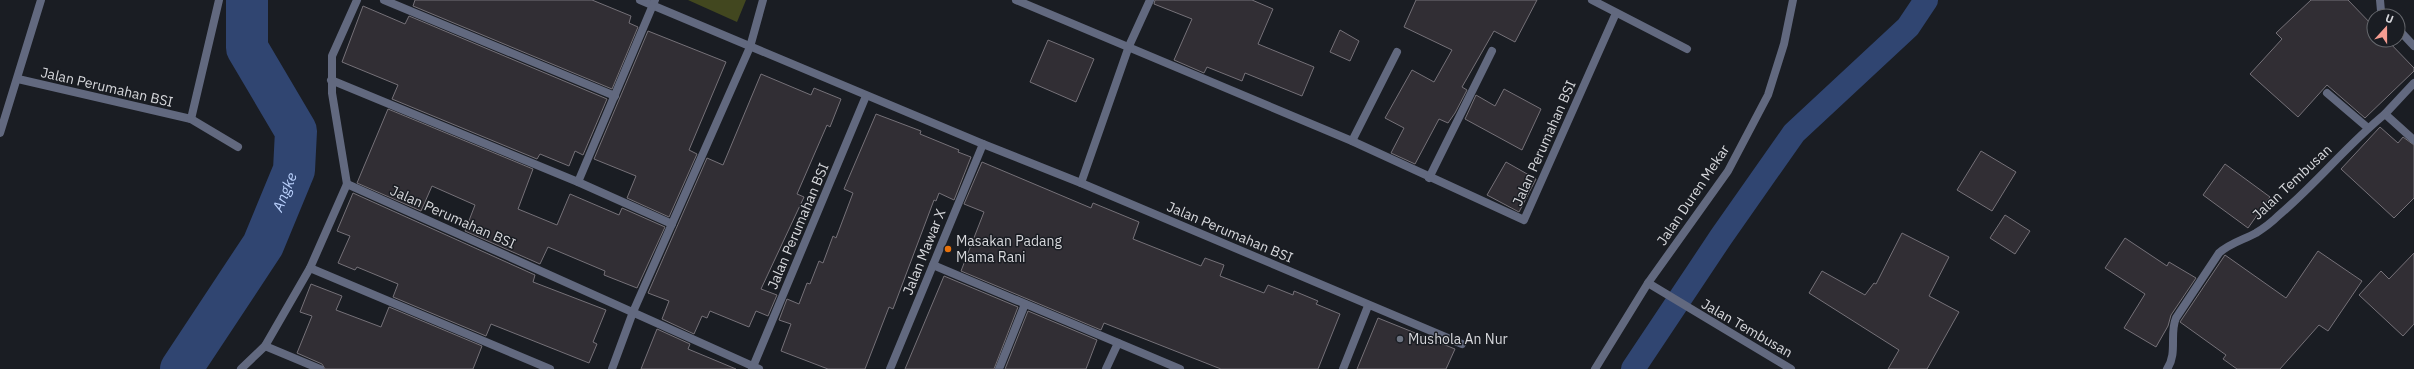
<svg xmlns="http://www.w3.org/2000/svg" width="2414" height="369" viewBox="0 0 2414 369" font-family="'IBM Plex Sans',sans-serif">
<rect width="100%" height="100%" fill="#1a1d23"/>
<path fill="#42471f" d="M688,0H746L737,22Z"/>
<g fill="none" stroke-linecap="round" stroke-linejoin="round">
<path stroke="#304571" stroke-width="24" d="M1633,369L1721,237L1794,133L1908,27L1926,0"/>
<path stroke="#304571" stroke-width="42" id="s1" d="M181,369L263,245L294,170L296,131L247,48V0"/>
</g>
<g fill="#312e34" stroke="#757178">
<path d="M415,0H592L631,16L629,23L638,27L612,89L413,6Z"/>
<path d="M1155,0H1252L1273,9L1258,44L1314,67L1302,96L1245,73L1242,81L1207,67L1204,73L1174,60L1192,19L1154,4Z"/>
<path d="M1416,0H1537L1515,42L1494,31L1462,87L1467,90L1455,113L1448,123L1439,119L1415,164L1391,153L1404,128L1385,118L1412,70L1434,82L1452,50L1404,27Z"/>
<path d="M2311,0H2348L2374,27V40H2387L2414,68V71L2365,118L2327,85L2298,117L2250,74L2282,39L2276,33Z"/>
<path d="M363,6L405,24L409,16L607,99L583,155L575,151L569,166L540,154L537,159L392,99L398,85L342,62Z"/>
<path d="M1340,30L1359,41L1350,61L1330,52Z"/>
<path d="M648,31L726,62L689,150L697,154L669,217L627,198L636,176L594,159Z"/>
<path d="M1048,40L1094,59L1076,102L1030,82Z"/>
<path d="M761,74L811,95L814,88L841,99L830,127L827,125L797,194L804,197L761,289L777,295L768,316L756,311L749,327L710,311L707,318L702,316L694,334L662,319L669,301L648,293L707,158L723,165Z"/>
<path d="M1504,89L1541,109L1522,150L1465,119L1476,95L1495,106Z"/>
<path d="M388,109L533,169L518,209L557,225L570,194L619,215L622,208L665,227L637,288L604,275L605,271L548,247L540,264L465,231L475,205L432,186L421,211L357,183Z"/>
<path d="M876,114L921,131L920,134L959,150L958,152L971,157L954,200L939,193L936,201L934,200L893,309L889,307L865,369H828L781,351L791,324L779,320L787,299L799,304L807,283L810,284L819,261L823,263L833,236L836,238L853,193L844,189Z"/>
<path d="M2380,127L2398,143L2403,137L2414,145V198L2394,218L2341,169Z"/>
<path d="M1981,151L2016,172L1992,211L1957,190Z"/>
<path d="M982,162L1091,208L1093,203L1139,222L1133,239L1201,266L1205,258L1224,265L1220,276L1264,293L1268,285L1293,295L1294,291L1318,301L1316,304L1340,314L1318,369H1221L1104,323L1101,330L961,271L984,212L964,204Z"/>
<path d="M1506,162L1536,179L1519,212L1487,195Z"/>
<path d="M2225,164L2270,197L2248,228L2203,195Z"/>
<path d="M353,193L535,275L533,282L606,310L593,342L597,344L589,363L491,324L486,336L393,297L398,284L357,267L355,270L338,263L350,236L337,231Z"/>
<path d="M2005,215L2030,231L2015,254L1990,238Z"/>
<path d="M1902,233L1949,257L1929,296L1959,312L1927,369H1888L1899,350L1809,293L1822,271L1865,295L1874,283L1876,284Z"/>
<path d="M2125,238L2167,266L2169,262L2196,278L2171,315L2168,326L2156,347L2124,328L2145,294L2105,268Z"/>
<path d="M2318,251L2362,281L2328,331L2319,325L2280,369H2237L2223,359L2226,355L2180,322L2225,255L2286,298Z"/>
<path d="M2414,253V324L2403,336L2359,295L2381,271L2389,279Z"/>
<path d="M944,276L1018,307L994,369H905Z"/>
<path d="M311,284L342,296L336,310L381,327L389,307L482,346L473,369H325L322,364L297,353L312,316L300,312Z"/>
<path d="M1028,311L1097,340L1086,369H1005Z"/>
<path d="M1378,318L1455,349L1446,369H1357Z"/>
<path d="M657,329L690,344L688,349L736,369H641Z"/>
</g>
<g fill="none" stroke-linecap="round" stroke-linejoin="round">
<g stroke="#62697f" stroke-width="8">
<path d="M384,0L615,96"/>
<path d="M640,0L983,144L1081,183L1129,46L1150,0"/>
<path d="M1016,0L1352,141L1524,220L1616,13"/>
<path d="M1592,0L1687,49"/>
<path d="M2380,0L2381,11L2386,16"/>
<path d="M2398,29L2414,46"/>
<path d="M18,79L191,119L238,147"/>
<path d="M331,80L578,182L672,224"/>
<path d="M2414,83L2385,114L2414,140"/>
<path d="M2327,93L2368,128"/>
<path d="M191,119L219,0"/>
<path d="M0,133L41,0"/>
<path d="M1352,141L1397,52"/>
<path d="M1429,178L1492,51"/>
<path d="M578,182L655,0"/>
<path d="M1081,183L1462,344"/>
<path d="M347,184L759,369"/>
<path d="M347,184L332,93V56L357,0"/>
<path d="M933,265L1180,369"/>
<path d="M310,268L550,369"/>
<path d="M1648,283L1791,369"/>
<path d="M265,346L320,369"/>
<path d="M241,369L265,346L310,268L347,184"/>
<path d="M612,369L633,312L750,47L763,0"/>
<path d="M752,369L866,96"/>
<path d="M890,369L983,144"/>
<path d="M999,369L1025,304"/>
<path d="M1106,369L1118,343"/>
<path d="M1343,369L1368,306"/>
<path d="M1595,369L1648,283L1728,171L1768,95L1784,44L1793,0"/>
<path d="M2167,369C2178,353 2169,334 2176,318L2219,253C2230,243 2243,240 2256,233C2264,228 2272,222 2278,216C2316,184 2347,145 2385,114"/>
</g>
</g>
<circle fill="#e8710a" stroke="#1a1d23" stroke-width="1.5" cx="948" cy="249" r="4"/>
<circle fill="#6b7280" stroke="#1a1d23" stroke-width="1.5" cx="1400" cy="339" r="4"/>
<g text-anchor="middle" stroke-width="3" stroke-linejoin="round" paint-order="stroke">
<g font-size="14" fill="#d7d8dc" stroke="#1a1d23">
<text transform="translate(107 87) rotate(13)" y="5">Jalan Perumahan BSI</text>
<text transform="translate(1544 143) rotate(-66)" y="5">Jalan Perumahan BSI</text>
<text transform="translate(2292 182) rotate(-43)" y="5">Jalan Tembusan</text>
<text transform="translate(1693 195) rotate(-56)" y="5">Jalan Duren Mekar</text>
<text transform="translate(453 217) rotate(24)" y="5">Jalan Perumahan BSI</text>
<text transform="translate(798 226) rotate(-67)" y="5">Jalan Perumahan BSI</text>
<text transform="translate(1230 232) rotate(23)" y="5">Jalan Perumahan BSI</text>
<text transform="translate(924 252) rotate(-68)" y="5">Jalan Mawar X</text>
<text transform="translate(1747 328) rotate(30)" y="5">Jalan Tembusan</text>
</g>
<g font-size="14" fill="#d7d8dc" stroke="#1a1d23" text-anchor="start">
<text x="956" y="246">Masakan Padang<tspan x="956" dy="16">Mama Rani</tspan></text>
<text x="1408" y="344">Mushola An Nur</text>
</g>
<g font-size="15" font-style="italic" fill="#bad1fd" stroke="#1a1d23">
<text dy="5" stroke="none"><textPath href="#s1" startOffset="206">Angke</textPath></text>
</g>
</g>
<g transform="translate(2386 28) rotate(21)"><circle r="19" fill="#1a1d23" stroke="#66686d"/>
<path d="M0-3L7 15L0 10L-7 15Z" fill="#f59c91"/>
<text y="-6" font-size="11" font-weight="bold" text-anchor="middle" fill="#d7d8dc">U</text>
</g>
</svg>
